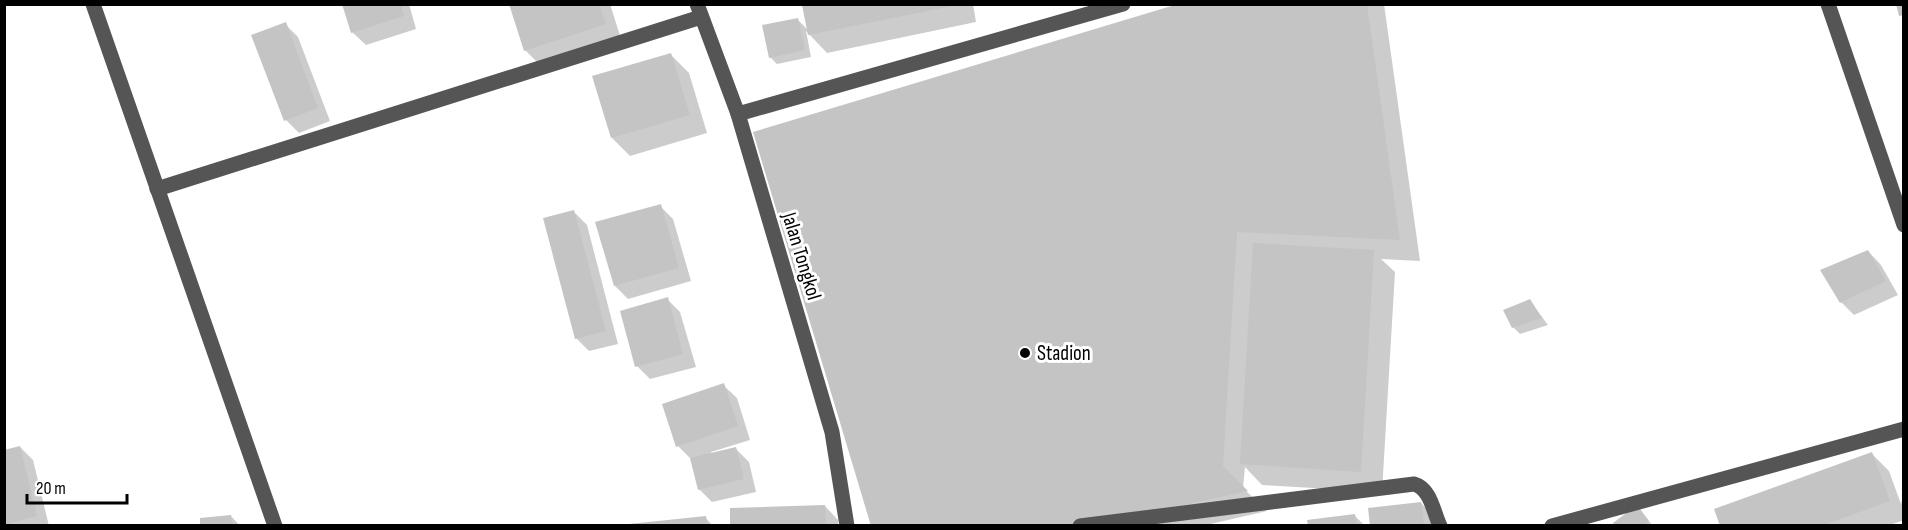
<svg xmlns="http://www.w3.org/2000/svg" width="1908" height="530" viewBox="0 0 1908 530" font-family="'Sofia Sans Condensed',sans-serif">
<rect width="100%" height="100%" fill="#fff"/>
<g fill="#0003">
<path d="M344,4H409L416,29L366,45L352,32Z"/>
<path d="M510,4H610L622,42L543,68L525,50Z"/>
<path d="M803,4H973L976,22L827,53L806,31L811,57L777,64L770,57L798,20L808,30Z"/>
<path d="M1183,4H1384L1420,261L1381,259L1395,272L1382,492L1262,485L1245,467L1243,488L1267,511L1202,526H873Z"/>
<path d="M285,24L298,37L330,121L299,133L286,120Z"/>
<path d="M671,55L689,73L707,133L630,156L612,138Z"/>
<path d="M660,206L673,219L691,281L628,299L615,286Z"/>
<path d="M574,212L587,225L618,344L589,351L576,338Z"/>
<path d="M1868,251L1881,265L1898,295L1854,315L1841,302Z"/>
<path d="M667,299L680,312L696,367L650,379L637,366Z"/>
<path d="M1530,301L1548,325L1520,334L1513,327Z"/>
<path d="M723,385L737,398L750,440L711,452L712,455L736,449L749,462L756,492L712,502L699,489L691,459L678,446Z"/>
<path d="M20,447L33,460L49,526L5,524Z"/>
<path d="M1871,453L1889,471L1901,504L1904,491V520L1887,526H1721Z"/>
<path d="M1421,503L1434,517L1435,526H1372Z"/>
<path d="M825,506L838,520V526H732Z"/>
<path d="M1643,514L1653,526H1616Z"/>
<path d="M231,516L240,526H202Z"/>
<path d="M1355,516L1365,526H1309Z"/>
<path d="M705,517L713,526H629Z"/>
</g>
<g fill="#c4c4c4">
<path d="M342,4H401L404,16L351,33Z"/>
<path d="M509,4H599L606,24L524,51Z"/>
<path d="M1178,4H1367L1400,240L1237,232L1223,466L1248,491L1086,526H871L753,132Z"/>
<path d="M1896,4H1904V15L1899,16Z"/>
<path d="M802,5H952V6L808,35Z"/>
<path d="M798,18L805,50L769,58L762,25Z"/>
<path d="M286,22L318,108L284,121L251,35Z"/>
<path d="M671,53L690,115L611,138L592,76Z"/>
<path d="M661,204L679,268L614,286L595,222Z"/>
<path d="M574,210L606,331L575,339L543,218Z"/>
<path d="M1253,243L1374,250L1361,472L1240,464Z"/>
<path d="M1868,250L1886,281L1840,303L1820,270Z"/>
<path d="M668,297L683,354L635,367L620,311Z"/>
<path d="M1530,299L1542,318L1512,328L1503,310Z"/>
<path d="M724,383L738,426L676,447L662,404Z"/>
<path d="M20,446L37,516L4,525V450Z"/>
<path d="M736,447L744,479L698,490L690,458Z"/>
<path d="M1872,452L1890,501L1821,526H1720L1714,509Z"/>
<path d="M1421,502L1424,526H1370L1368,508Z"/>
<path d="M825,505L826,526H730V508Z"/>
<path d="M1637,505L1649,521L1643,526H1614L1613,523Z"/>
<path d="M1355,514L1357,526H1308L1307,520Z"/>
<path d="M231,515L232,526H200V518Z"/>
<path d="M706,516L707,526H629V524Z"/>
</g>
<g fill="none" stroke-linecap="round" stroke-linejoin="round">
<g stroke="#555" stroke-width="15">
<path d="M93,4L275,526"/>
<path d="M697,4L738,114L832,432L847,526"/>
<path d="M1828,4L1904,225"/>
<path d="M738,114L1123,4"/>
<path d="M157,189L701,17"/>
<path d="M1080,526L1414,484C1431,489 1433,511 1440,526"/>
<path d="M1552,526L1904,429"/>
</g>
</g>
<circle fill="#000" stroke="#fff" stroke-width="2" cx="1025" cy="353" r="6"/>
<g text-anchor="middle" stroke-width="6" stroke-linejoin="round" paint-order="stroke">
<g font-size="21" fill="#000" stroke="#fff">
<text transform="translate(802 256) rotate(73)" y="7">Jalan Tongkol</text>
</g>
<g font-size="21" fill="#000" stroke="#fff" text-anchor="start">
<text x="1037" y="360">Stadion</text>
</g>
</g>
<rect width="1908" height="530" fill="none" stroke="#000000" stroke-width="12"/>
<path d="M27 494v9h100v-9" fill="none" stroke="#000000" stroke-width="3"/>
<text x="36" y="494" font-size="18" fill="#000000" stroke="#ffffff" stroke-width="4.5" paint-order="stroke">20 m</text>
</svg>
